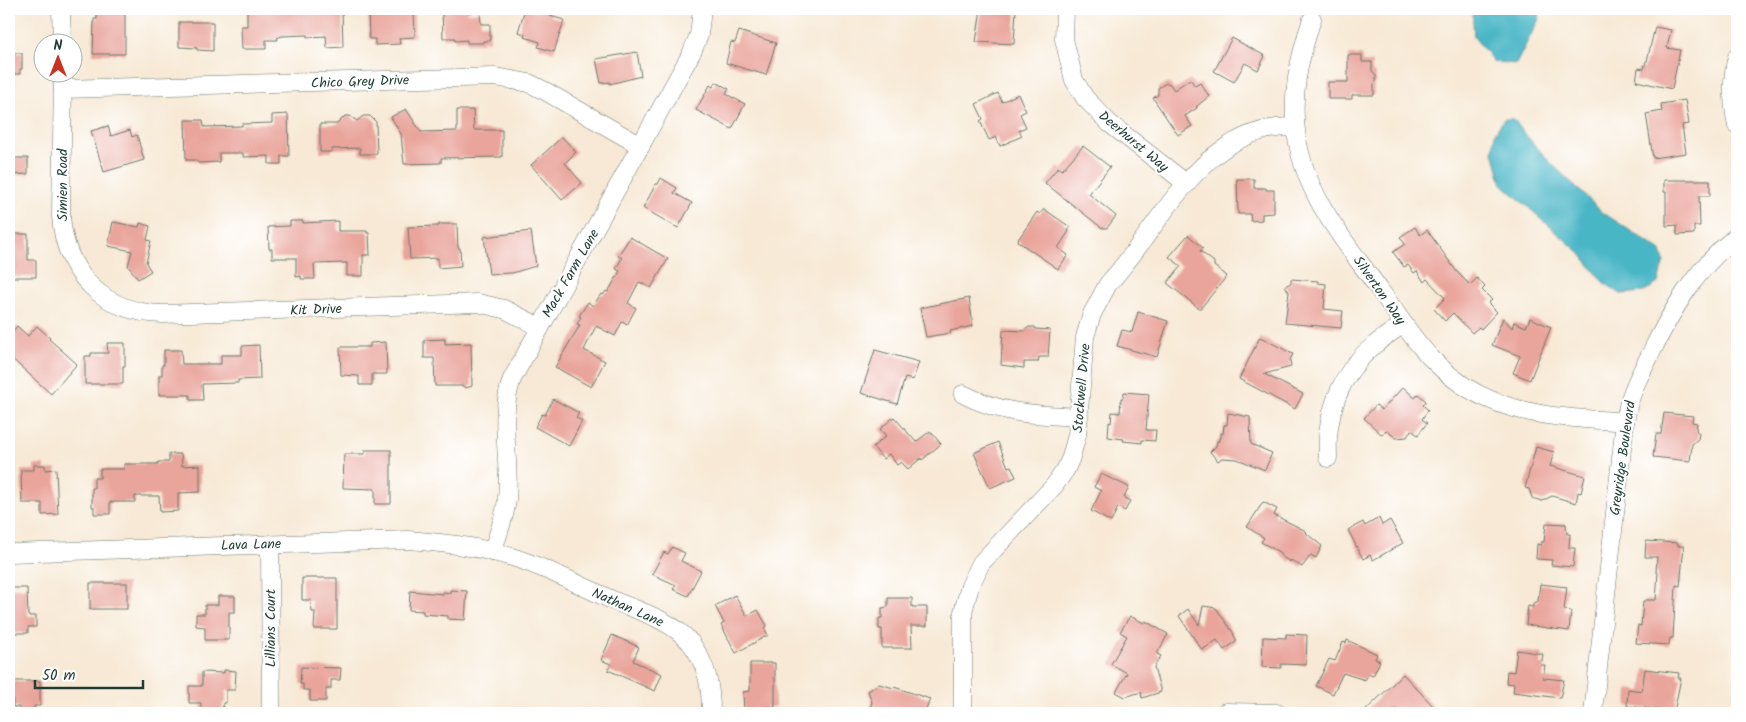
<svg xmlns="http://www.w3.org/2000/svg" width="1746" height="722" viewBox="0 0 1746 722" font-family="Kalam,sans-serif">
<rect width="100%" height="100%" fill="#fff"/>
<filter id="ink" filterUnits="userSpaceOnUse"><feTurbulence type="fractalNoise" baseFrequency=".02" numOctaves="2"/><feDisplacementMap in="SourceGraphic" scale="10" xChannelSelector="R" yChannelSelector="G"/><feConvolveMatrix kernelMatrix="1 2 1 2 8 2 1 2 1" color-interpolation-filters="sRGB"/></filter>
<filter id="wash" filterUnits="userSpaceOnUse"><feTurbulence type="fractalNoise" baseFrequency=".0096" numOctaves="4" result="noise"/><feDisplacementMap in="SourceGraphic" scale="20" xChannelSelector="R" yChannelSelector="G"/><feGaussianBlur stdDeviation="1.12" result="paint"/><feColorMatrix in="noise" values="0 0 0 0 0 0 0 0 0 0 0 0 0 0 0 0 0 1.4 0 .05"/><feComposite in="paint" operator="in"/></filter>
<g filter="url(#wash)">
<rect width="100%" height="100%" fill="#f7e9d5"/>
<g fill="#4ab6c6" stroke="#347a7d">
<path d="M1472,9H1540L1539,19L1516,64L1494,62L1474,37Z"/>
<path d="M1504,119H1514L1523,132L1552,164L1602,212L1661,251L1664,261L1658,283L1644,292L1621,294L1603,282L1581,254L1502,184L1493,152L1495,133Z"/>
</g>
<g id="blocks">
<g fill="#e9a49b">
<path d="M97,9H125V54H93L94,19H97Z"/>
<path d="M247,9H342L343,47L327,48L326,36L307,37V35L282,36L277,38L278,40H266V49H242L241,26H247Z"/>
<path d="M414,9L415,37L399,38L400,44L375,45V39H369L368,11Z"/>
<path d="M525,9L537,12L538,9H552L550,16L564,20L554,52L538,47L540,42L524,37L525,34L518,32Z"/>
<path d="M981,9H1016L1014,44L976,42Z"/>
<path d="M442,10H466L467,13L480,12L481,24H490V41H483V43H467V40L455,41V38H443Z"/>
<path d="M179,22H213V51L197,50V48L179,47Z"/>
<path d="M1655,27L1671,30L1667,48L1680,50L1672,89L1636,81L1638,68L1644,69L1646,61H1647Z"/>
<path d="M739,31L776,43L766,75L726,63L731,42L735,43Z"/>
<path d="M1232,38L1265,56L1258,70L1245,63L1234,82L1214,71Z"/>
<path d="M637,52L641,76L610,84V82L601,83L596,59Z"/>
<path d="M9,53H22V69H20V74H9Z"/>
<path d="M1348,55H1362V62H1372V71L1376,75V82L1374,84V95H1352V99H1328V82H1348Z"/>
<path d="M1190,79L1195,86L1200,83L1209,96L1196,107L1197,108L1185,116L1192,126L1178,135L1153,98L1158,95V88L1166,83L1170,84L1174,90Z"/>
<path d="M716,82L729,89L726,94L745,104L732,129L696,110L710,85L713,87Z"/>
<path d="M998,93L1002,102L1018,94L1026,111L1020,114L1026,127L1019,130L1022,136L1000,146L996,137L989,140L980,121L983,119L976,104Z"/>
<path d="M1685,100L1689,124L1682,125L1686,153L1653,158L1646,114L1662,111L1661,104Z"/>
<path d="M406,109L421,132L457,131V110H473L474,130H502V157L441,158V163L404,164L401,134L391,117Z"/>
<path d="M288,114L289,156H281V164H269V156L243,157V153H219V162L199,163L195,160H186L185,120H203L204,127L242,126V124L272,123V115Z"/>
<path d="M345,116H350L357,121L363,116H370L376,122L377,154H360V148L332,149V152H320V124H337Z"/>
<path d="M108,126L111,136L130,130L132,137L137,135L144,160L104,172L91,131Z"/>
<path d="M562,137L576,152L565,163L582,183L562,200L531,165Z"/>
<path d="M1083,146L1110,167L1089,194L1116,216L1107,228H1102L1045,183L1058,167L1062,170Z"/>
<path d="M9,158H28V174L9,175Z"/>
<path d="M661,178L677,188L674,193L692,203L678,228L643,208L656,184H658Z"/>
<path d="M1237,179H1254V188H1266V190H1274V213L1262,214V220L1251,221L1250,214H1238Z"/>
<path d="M1664,180H1710V196H1699L1700,226H1694V234L1677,235V225L1666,226V192H1664Z"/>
<path d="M1044,209L1070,227L1068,230L1069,231L1058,248L1068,255L1058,269L1017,241L1037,212L1040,214Z"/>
<path d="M290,221H303V223L338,221V231H367V233H369L370,255H363V276H347V263L314,264L315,279H301V276L296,277V258H272V249H269L268,227L290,226Z"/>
<path d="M113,222L139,227L140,223L150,226L147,240L151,241L146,263L151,271L138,279L128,266L132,251L108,246Z"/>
<path d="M439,224H457L458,248H460L461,266L438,268V258L410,259L408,227L439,226Z"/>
<path d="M1415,227L1420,235L1427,230L1457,272L1470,285L1477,278L1485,287L1482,290L1492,300L1488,303L1497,312L1481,329L1479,327L1472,333L1453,313L1445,321L1434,309L1445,298L1427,279L1424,282L1417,271L1414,273L1408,265L1404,267L1393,252L1405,244L1400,237Z"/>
<path d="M531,231L536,266L512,273L489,274L484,237Z"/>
<path d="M9,234H28V260H36V277H9Z"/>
<path d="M1188,235L1203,248L1200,251L1214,262V266L1227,276L1200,309L1167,283L1181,266L1169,257Z"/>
<path d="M630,237L668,259L651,288L639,282L628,303L636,308L627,325L622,322L615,336L596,326L584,350L605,361L591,387L555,367L580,325L577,324L581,317L579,316L588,302L593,306L601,294L603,295L606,291L608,292L620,271L616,269L622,258L618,256Z"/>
<path d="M1291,279L1318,281V283L1326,284L1324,309L1343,311L1341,328L1285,323L1289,292L1285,286L1291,283Z"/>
<path d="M969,298L973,326L950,331L951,333L926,337L920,308Z"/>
<path d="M1138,312L1168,321L1157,357L1117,346L1122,330L1132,332Z"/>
<path d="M1503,318L1512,328L1514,322L1526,327L1530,318L1551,327L1530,380L1513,373L1520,356L1492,345Z"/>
<path d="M17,326L28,336L37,326L50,338L49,339L77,364L51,394L9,356V336Z"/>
<path d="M1029,327H1035L1036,329L1050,330L1048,357H1039L1038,362H1024V368L1001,365L1003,330L1024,331Z"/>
<path d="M1260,337L1293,354L1290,360L1291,367L1264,374L1303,394L1295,409L1239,379Z"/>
<path d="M445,339V344L471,343L472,386L466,388L463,386H435L434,358H424V340Z"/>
<path d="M386,342L387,374H372V385H359V376L341,375L340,347H370V343Z"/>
<path d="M107,343H125V366H123V384H85V356H91V353H108Z"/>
<path d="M259,345L260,379L238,380V383L202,384L203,400H190V395H159V375H162V365H164V350H181L182,364H221V355H242V346Z"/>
<path d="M875,350L919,362L913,380L905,378L897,404L861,393Z"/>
<path d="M1403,387L1415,398L1418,394L1426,401L1423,405L1428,410L1422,419L1427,423L1418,435L1411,430L1407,437L1396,438L1386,430L1382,435L1364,418L1376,405L1382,410Z"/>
<path d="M1124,392L1149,394L1146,430H1156L1155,441L1142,440V443L1123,441L1124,439L1108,437L1109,422L1111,423L1112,412L1120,413L1121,398H1123Z"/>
<path d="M553,399L579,413L576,418L582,421L569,446L535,427L542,414L545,415Z"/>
<path d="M1228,413L1250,417L1251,444L1272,453L1265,470L1237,459L1222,458L1218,461L1210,452L1216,446L1217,441H1219V438H1221V433L1223,434L1224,425H1227Z"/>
<path d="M1664,413L1693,416L1692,422L1697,423L1696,430L1699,433L1698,439L1692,444L1690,461L1653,457L1656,434H1661Z"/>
<path d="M894,417L916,442L930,431L941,444L922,460L921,458L908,469L901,462L897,465L889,454L883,459L873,447L886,436L880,429Z"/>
<path d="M998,442L1008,467L1011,466L1016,477L990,488L974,453Z"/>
<path d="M1536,447L1554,452L1550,466L1585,476L1581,493L1578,492L1576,503L1552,496L1542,501L1532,498L1529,489L1525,488Z"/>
<path d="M365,450H391V504H375V489L343,488L344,454H365Z"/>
<path d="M169,454H181L182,466L200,465V492L178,493V511L160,512L159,496H135V502H110V514H94V507H92V488H94V478H100V469H124V464H158V462H169Z"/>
<path d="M34,465H45V470L56,469L58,514L42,515V503H22L21,470H34Z"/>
<path d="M1101,474L1129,487L1124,498L1130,501L1125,511L1118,507L1111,522L1091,511L1101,491L1094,487Z"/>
<path d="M1263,502L1277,509L1274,515L1306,531L1307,534L1322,546L1316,558L1311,555L1302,567L1291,560L1290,562L1281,556L1279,552L1261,542L1264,538L1247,527Z"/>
<path d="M1379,518L1382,525L1390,520L1403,543L1373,560L1370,555L1363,559L1348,530L1363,522L1365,526Z"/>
<path d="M1546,523L1566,524L1567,534H1570L1569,548H1575L1573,567L1551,565L1552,560L1536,559L1537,544L1541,545V542H1544Z"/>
<path d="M1646,541L1678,543V546H1684L1680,586L1676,585L1673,638H1670L1669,645L1636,643L1638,625L1641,626L1643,601H1645L1646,600H1656L1658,572H1656L1657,557H1645Z"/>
<path d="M672,547L685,553L681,561L701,571L688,596L673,589L676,585L652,574L664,552L668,554Z"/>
<path d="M302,578H337V629H314L315,612H312L311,600H302Z"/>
<rect x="90" y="583" width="37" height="26"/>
<path d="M1540,584L1567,587L1564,610L1571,611L1569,631L1526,625L1528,606L1533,607V603L1538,601Z"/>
<path d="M9,588H27L28,616H36V627H28V633H9Z"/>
<path d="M450,590L467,591L465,620L448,619V616L423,614V611L409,610L410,591L443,594V592L450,593Z"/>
<path d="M735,595L747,616L758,610L767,626L764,628L768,635L736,653L721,625L724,623L715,606Z"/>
<path d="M218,596H235V612H229V640H205V627L196,626V614H205V605H218Z"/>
<path d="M888,598H912V607H927V626H911L912,648H882V629H879V618H882V608L888,607Z"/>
<path d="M1203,606L1216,608L1234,634H1233L1237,641L1224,650L1217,640L1202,650L1179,616L1188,609L1199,625Z"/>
<path d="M1130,616L1144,623L1145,621L1168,634L1157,654L1161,656L1154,667L1161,692L1142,698L1141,692L1125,697L1116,692L1127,673L1111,664L1127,636L1120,632Z"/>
<path d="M1286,634L1307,635L1306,665L1281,664V668L1262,667L1263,637L1286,638Z"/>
<path d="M612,635L639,647L633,661L662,674L655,691L608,670L611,664L601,660Z"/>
<path d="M1347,640L1377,654L1375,659L1380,661L1373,676L1368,674L1365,680L1343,673L1333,694L1316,686L1329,659L1335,661L1343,642L1346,643Z"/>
<path d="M1517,650L1543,654L1541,665H1545L1543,678L1564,680L1560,698L1513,692L1514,684L1506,683L1507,671L1514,672Z"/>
<path d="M750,663H775V707H766V713H744L743,692L750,691Z"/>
<path d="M301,667L341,668L340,680H331V689H326V701H310V690H303V684H300Z"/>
<path d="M1645,669L1679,673L1678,678H1681L1674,712L1627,706L1628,689L1642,691Z"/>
<path d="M224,670L236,671L235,690H226V703H223L222,713H201V703H189V686H202V672L224,673Z"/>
<path d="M1403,674L1434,707L1428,713H1401L1396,709L1391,713H1363Z"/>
<path d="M12,681H40V706H34L35,713H19V707H13Z"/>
<path d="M879,684L894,688V687L930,699L925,713H868L872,702L868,691Z"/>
</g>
</g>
</g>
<g filter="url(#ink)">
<use href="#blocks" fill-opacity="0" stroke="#6b796c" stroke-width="1"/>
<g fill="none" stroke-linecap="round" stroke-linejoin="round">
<g stroke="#6b796c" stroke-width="19">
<g id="minor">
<path d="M61,9L62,42"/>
<path d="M1065,9L1064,39L1074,80L1085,98L1109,123L1187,184"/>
<path d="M1312,19C1299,59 1290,96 1297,138C1306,198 1348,245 1382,293C1399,316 1414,342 1435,362C1450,377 1471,392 1491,400C1533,418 1580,418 1625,422"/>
<path d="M1737,57C1731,79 1732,102 1737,125"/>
<path d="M63,72L61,216C65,275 105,313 163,314L478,303L504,309L540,327"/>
<path d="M63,89L495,77L529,83L545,91L641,146"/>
<path d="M963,394C1004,415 1034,414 1079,417"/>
<path d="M1328,458C1325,416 1340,374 1372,347C1382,338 1393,331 1404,324"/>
<path d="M270,544L271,713"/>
<path d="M492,552C498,535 505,517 507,499C511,459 498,418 512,379L692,52L699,35L702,9"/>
<path d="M9,553L408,540C445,543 476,546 512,557C548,568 583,587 617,602C642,612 672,621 690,642C707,664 711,686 711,713"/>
<path d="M1225,712L1277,713"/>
<path d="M963,713V612L970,586L981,563L1054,486L1066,469L1071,457L1077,435L1085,337L1092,314L1108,284C1162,226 1202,124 1295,127"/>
<path d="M1593,713L1625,422C1628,398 1638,378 1649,357C1671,311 1696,268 1737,236"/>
</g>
</g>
<use href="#minor" stroke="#fff" stroke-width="18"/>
</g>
</g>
<g text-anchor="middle" stroke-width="4.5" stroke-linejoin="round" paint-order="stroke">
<g font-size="14" fill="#1f3d34" stroke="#fff">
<text transform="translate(360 81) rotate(-2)" y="5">Chico Grey Drive</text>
<text transform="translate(1134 141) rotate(40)" y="5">Deerhurst Way</text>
<text transform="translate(62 185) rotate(-90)" y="5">Simien Road</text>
<text transform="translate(570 273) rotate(-60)" y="5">Mack Farm Lane</text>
<text transform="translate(1380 290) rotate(55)" y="5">Silverton Way</text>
<text transform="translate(316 309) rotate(-2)" y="5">Kit Drive</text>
<text transform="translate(1081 388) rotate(-85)" y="5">Stockwell Drive</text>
<text transform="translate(1622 458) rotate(-82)" y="5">Greyridge Boulevard</text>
<text transform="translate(251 544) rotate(-2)" y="5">Lava Lane</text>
<text transform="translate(628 607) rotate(24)" y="5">Nathan Lane</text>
<text transform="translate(270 628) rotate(-90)" y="5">Lillians Court</text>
</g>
</g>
<rect width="1746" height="722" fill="none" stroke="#fff" stroke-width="30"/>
<g transform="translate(58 58)"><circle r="24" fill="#ffffff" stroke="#a5b1ae"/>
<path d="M0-4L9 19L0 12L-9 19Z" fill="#c8321e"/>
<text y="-8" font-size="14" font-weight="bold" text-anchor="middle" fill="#1f3d34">N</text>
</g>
<path d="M35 680v8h108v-8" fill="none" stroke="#1f3d34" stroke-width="2.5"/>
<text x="42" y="680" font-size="15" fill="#1f3d34" stroke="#ffffff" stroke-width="4" paint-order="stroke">50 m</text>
</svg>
